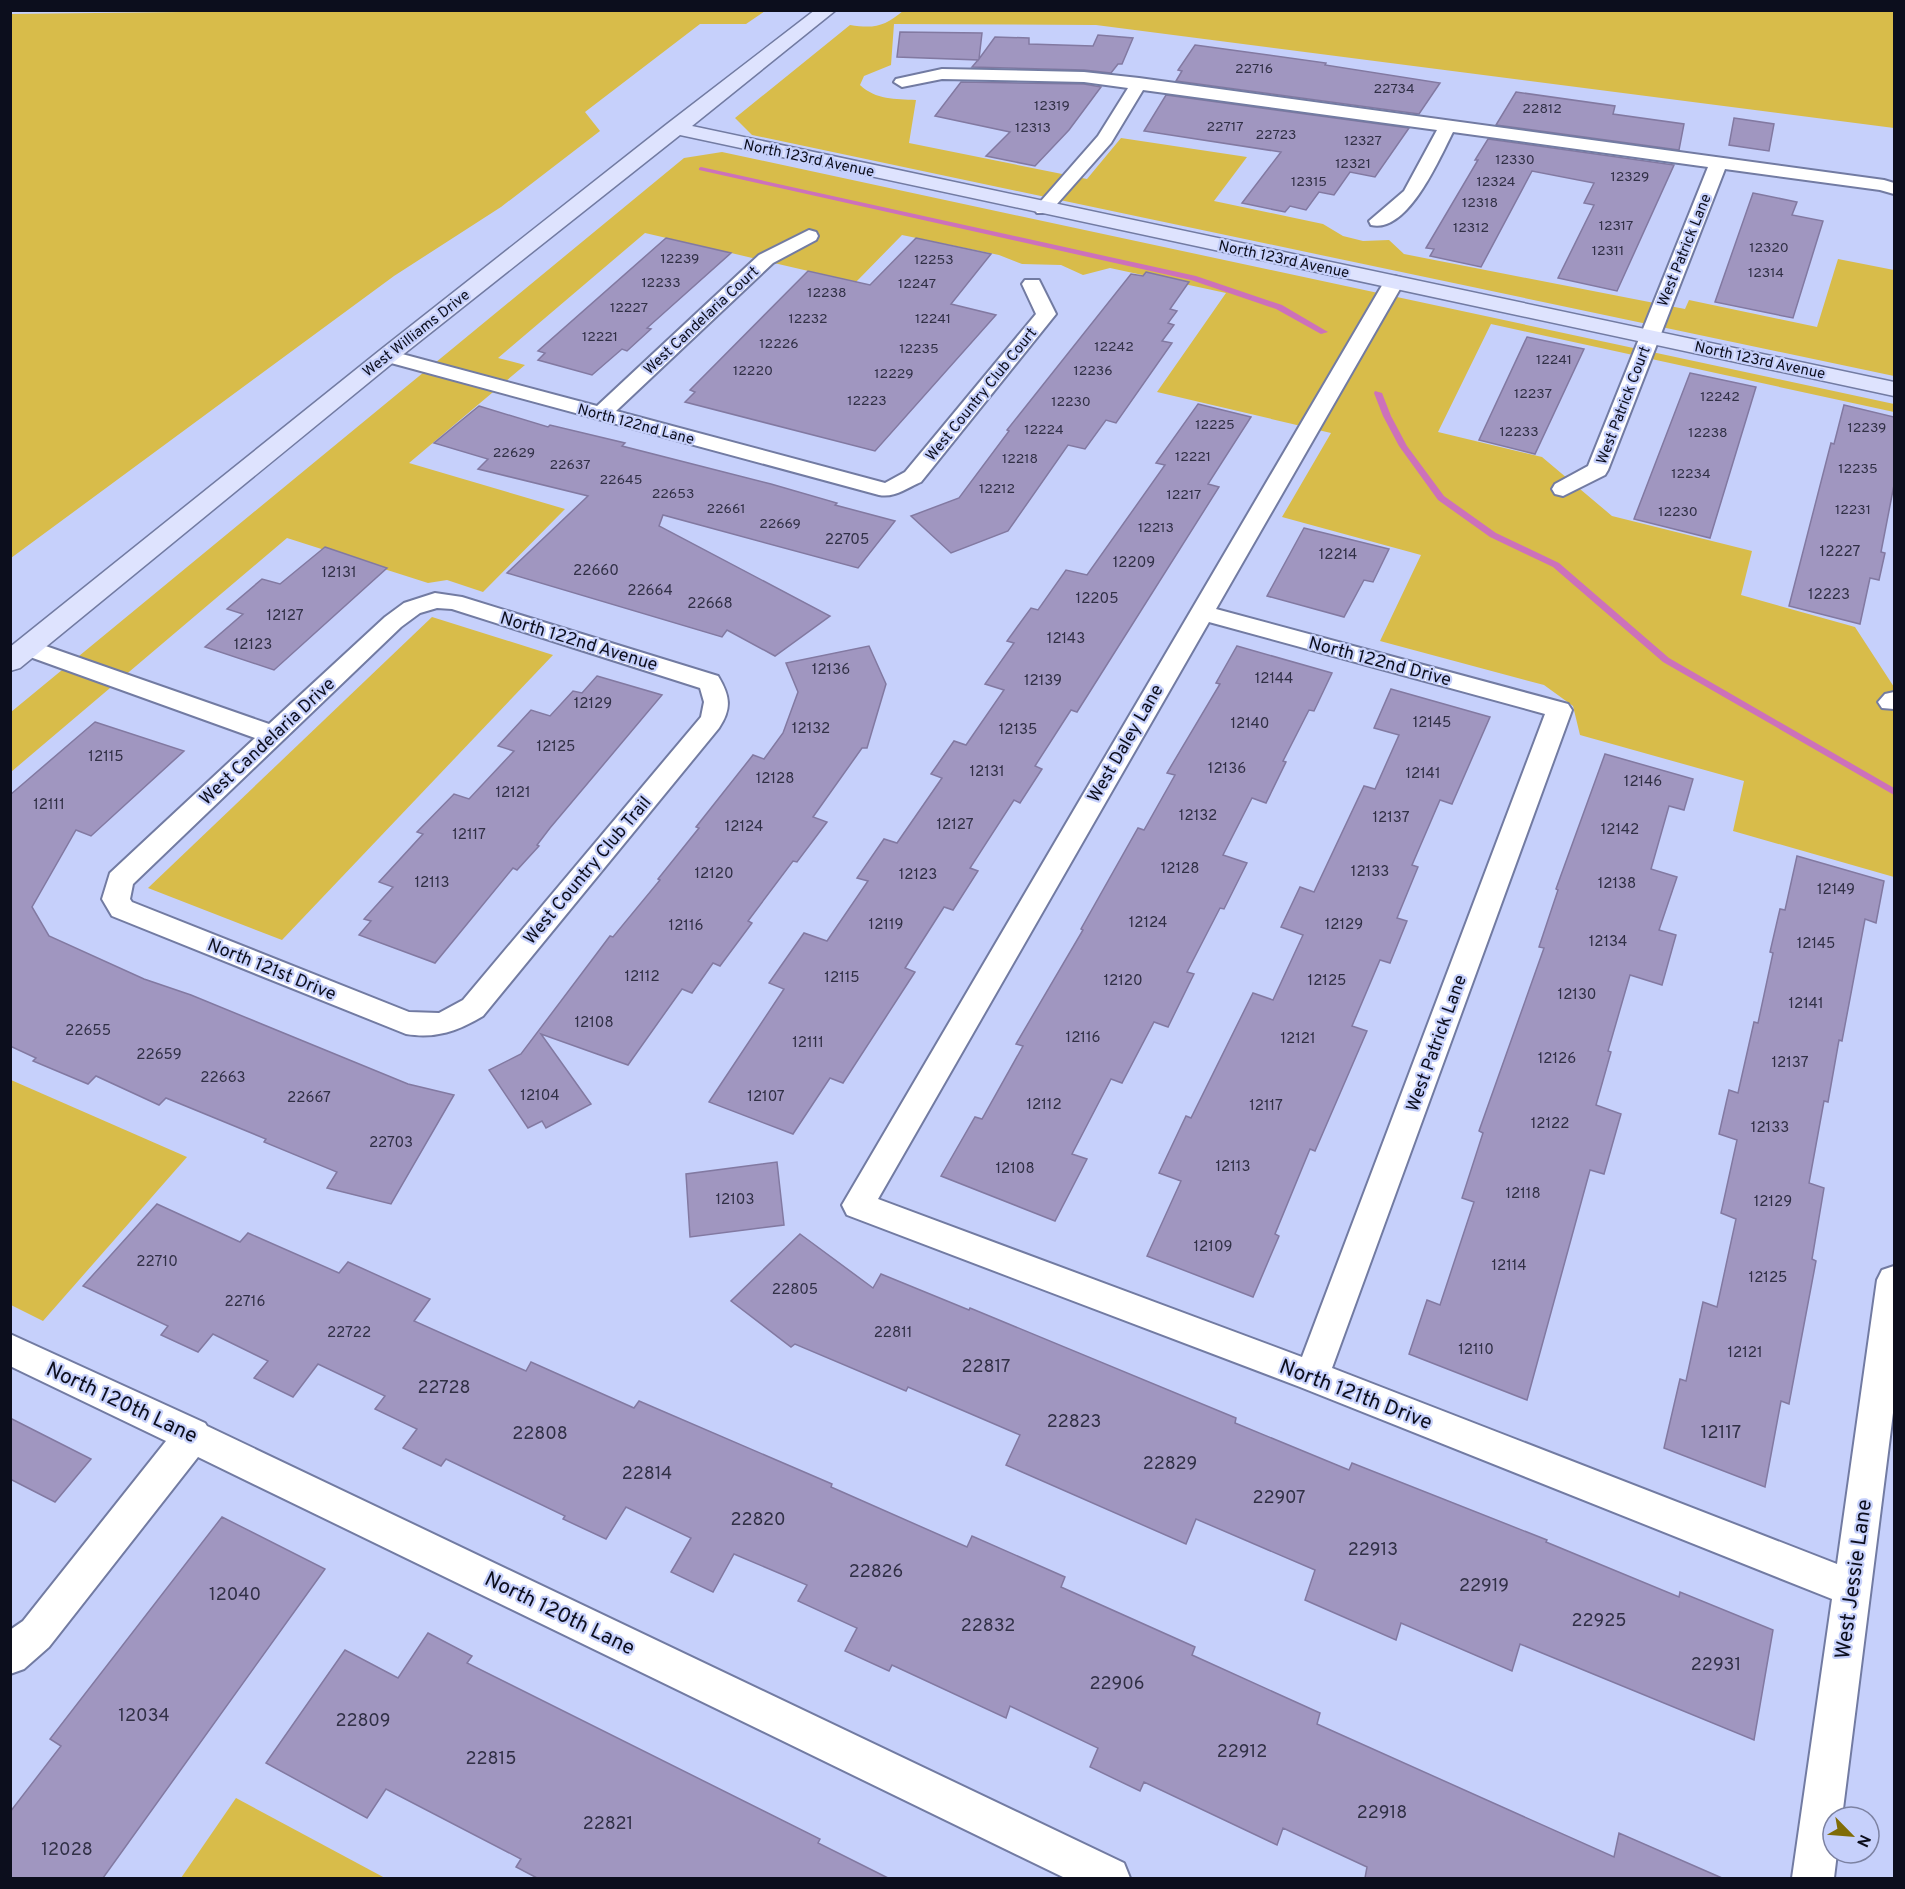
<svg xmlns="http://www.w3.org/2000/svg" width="1905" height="1889" viewBox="0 0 1905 1889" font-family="Overpass,sans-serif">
<rect width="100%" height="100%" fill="#c6d0fb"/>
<g fill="#d8bc4a">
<path d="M180,11L765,10V11L746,24H700L585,112L600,131L501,207L394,276L11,558V14L183,12Z"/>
<path d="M903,11H1894V128L1096,25L894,24L891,65L864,76L860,85C876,100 895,99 916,100L909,143L1087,179L1121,138L1247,157L1214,201L1323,224L1343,236L1363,241L1389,240L1404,254L1685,309L1689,300L1817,327L1838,259L1894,270V376L752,135L735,118L850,25C875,29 885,26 903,11Z"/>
<path d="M722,152L1894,404V412L1491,324L1438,432L1542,457L1612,516L1752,551L1741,595L1855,627L1894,687V877L1733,831L1744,781L1580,735L1573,706L1544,685L1380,641L1421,555L1282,517L1331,433L1157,392L1226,293L1110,268L1083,275L1061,265L1022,264L999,255L902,235L856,282L645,233L498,358L525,365L409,463L565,509L483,592L447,580L428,583L287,538L11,772V712L684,158Z"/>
<path d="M432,617L553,655L282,940L148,888Z"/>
<path d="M11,1080L187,1157L43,1321L11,1305Z"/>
<path d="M236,1798L385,1878H181Z"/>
</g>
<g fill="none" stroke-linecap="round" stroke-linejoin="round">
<g fill="#cd71ba" fill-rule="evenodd">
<path d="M701,167L1196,276L1282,305L1328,332L1321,334L1276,309L1191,280L699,170V168Z"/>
<path d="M1375,391L1382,393L1391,416L1407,446L1444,496L1496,533L1559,563L1669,658L1894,788V795L1663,662L1553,567L1490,537L1438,500L1399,446L1383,416L1374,393Z"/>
</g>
</g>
<g fill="#a096c0" stroke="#8279a1" stroke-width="1.5">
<path d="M900,32L982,33L979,59L995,37L1029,38V44L1093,46L1098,35L1133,38L1122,64H1118L1111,73L1084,70L972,67L978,60L897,57Z"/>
<path d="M1195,45L1326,63L1325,65L1440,83L1419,114L1176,81L1182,71L1178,70Z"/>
<path d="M961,82L1084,84L1101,87L1069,130L1035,166L986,156L1010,132L935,116Z"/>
<path d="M1516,92L1615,106L1613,114L1684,124L1679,150L1496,125Z"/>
<path d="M1166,95L1409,128L1375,177L1350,172L1334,195L1319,192L1306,210L1290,206L1285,212L1242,203L1281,152L1144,131Z"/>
<path d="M1734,118L1774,124L1769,151L1729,145Z"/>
<path d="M1488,139L1674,165L1617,291L1558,278L1594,205L1584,203L1594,183L1532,171L1481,267L1430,256L1434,249L1426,248L1478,160H1475Z"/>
<path d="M1753,193L1797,202L1792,215L1823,221L1793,318L1715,302Z"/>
<path d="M666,238L731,253L647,328L651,329L627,351L622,349L592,375L538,360L545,353L538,351Z"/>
<path d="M916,238L991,254L951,304L996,315L875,451L685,402L695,392L690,390L808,271L870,285Z"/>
<path d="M1146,272L1189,282L1170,309L1177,311L1168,323L1174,325L1162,341L1172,343L1116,423L1106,420L1085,449L1068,445L1008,531L951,553L911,516L959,498L1009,431L1007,430L1131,274L1143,276Z"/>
<path d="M1527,337L1584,349L1535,454L1479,440Z"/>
<path d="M1690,373L1756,387L1710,538L1634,519Z"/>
<path d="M1198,404L1251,417L1208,484L1219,487L1077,712L1071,710L1035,766L1042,769L1020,803L1014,800L970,868L978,871L953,910L944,907L905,968L915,972L843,1083L830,1078L793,1134L709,1102L784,989L769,983L804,933L827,941L868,881L857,878L884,839L897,843L942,778L931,774L954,741L966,745L1004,690L985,684L1014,643L1007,641L1031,608L1038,610L1066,570L1087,575L1165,465L1156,463Z"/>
<path d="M1844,405L1894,417V485L1881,552L1885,553L1879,580L1870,578L1860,624L1789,606L1831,443L1834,444Z"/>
<path d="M479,406L548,427L550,425L625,443L622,446L771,484L837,503L835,505L895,521L858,568L663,515L659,526L830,616L775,656L727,630L722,637L507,573L588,496L478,469L488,459L434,443Z"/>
<path d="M1304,528L1389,549L1373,582L1364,580L1344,617L1267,596Z"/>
<path d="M325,547L387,568L274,670L205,647L243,614L227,609L262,579L280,584Z"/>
<path d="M869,646L886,684L867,748H862L813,817L827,822L797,862L793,861L748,921L752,923L720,966L713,963L692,993L682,989L628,1065L541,1034L591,1104L546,1128L542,1121L528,1128L489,1070L521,1054L610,936L613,937L660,880L658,879L699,828L696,827L753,755L764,759L783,733L798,692L786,663Z"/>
<path d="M1237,646L1332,673L1314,711L1309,710L1283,761L1286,762L1266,803L1252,798L1223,855L1247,863L1224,909L1220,908L1187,972L1194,974L1168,1027L1154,1022L1122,1083L1111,1079L1072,1154L1087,1159L1055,1221L941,1176L975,1117L982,1119L1023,1046L1016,1044L1083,930L1081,929L1138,828L1144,830L1175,775L1167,773L1220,684L1216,683Z"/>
<path d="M597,676L662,695L550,828L537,845L539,846L517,870L513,868L435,963L359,935L371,921L364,919L393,887L379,882L423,834L417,832L454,794L469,799L514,751L498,746L531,710L550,716L573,691L582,693Z"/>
<path d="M1391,689L1490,717L1452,804L1440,800L1412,865L1418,867L1397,918L1407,921L1390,963L1380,960L1352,1026L1367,1031L1315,1151L1310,1149L1275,1234L1279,1236L1253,1297L1147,1256L1181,1181L1159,1173L1186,1116L1191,1118L1253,993L1273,1000L1303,935L1281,927L1300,887L1314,892L1364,786L1375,789L1399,735L1374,728Z"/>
<path d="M95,722L184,751L91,836L76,830L32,907L49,936L144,979L191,995L408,1084L454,1095L391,1204L327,1188L337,1172L264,1142L266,1139L166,1098L159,1105L96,1076L88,1084L33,1061L36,1058L10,1046V795Z"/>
<path d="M1605,754L1693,779L1684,810L1669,806L1651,869L1677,877L1659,930L1676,935L1662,985L1630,975L1608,1051L1611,1052L1596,1105L1621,1114L1604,1174L1590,1170L1527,1400L1409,1354L1427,1300L1440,1305L1474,1202L1462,1198L1483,1133L1479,1131L1544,948L1539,947L1558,890L1556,889Z"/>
<path d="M1797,856L1884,881L1876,923L1865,919L1842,1041L1839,1040L1828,1102L1824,1101L1809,1183L1824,1188L1812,1259L1816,1261L1789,1404L1781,1401L1765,1487L1664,1448L1680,1379L1686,1381L1703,1302L1717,1307L1736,1219L1721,1213L1737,1140L1719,1134L1729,1090L1738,1093L1754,1022L1758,1023L1773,953L1770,952L1780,909L1785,910Z"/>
<path d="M777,1162L784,1225L690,1237L686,1174Z"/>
<path d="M157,1204L240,1242L248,1233L339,1273L348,1262L430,1299L414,1321L526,1371L531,1362L634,1408L639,1401L832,1484L831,1487L967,1547L972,1536L1065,1577L1061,1587L1195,1647L1192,1655L1320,1713L1317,1724L1614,1857L1619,1833L1722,1878H1365L1367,1867L1283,1828L1277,1845L1144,1782L1140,1791L1090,1767L1098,1748L1010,1706L1006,1718L892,1665L889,1671L845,1651L857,1628L798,1601L807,1585L734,1554L713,1592L671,1572L691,1538L626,1507L606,1539L563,1519L565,1516L446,1459L441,1466L403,1448L417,1429L375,1409L385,1396L318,1364L293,1397L254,1378L268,1361L213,1334L198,1352L161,1335L168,1326L83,1286Z"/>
<path d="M800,1234L873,1288L881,1274L969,1310L970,1308L1236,1418L1235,1423L1349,1470L1352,1463L1547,1540L1546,1542L1679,1597L1680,1592L1773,1630L1754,1740L1520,1644L1512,1671L1401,1623L1396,1640L1305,1600L1315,1570L1196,1519L1186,1544L1006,1465L1020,1435L908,1387L906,1391L795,1344L791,1347L731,1301Z"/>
<path d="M10,1418L91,1459L55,1502L10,1479Z"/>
<path d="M222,1517L325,1569L103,1878H10V1812L61,1746L50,1739Z"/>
<path d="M428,1633L472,1656L467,1663L820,1839L818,1843L888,1878H537L516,1867L521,1859L386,1789L367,1818L266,1763L345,1650L398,1678Z"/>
</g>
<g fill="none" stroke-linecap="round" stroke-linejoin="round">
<g stroke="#727ba2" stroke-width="4">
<g id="street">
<path d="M942,69L1084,72L1139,78L1884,180L1894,183V194L1880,190L1725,169L1608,470L1605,475L1563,496L1555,494L1552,489L1555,484L1588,466L1708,167L1453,132C1440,157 1408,234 1371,225L1369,221L1404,191L1437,130L1143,90L1111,143L1049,213H1037L1034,209L1098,136L1128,88L1084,82L942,79L902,87L894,82L896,79Z"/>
<path d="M809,230L816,232L818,236L816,240L773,263L616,411L885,483L905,472L1036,314L1022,284L1025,280H1039L1056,314L921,482C907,488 894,498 879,495L380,360L377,356L380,352L387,350L597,406L759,255Z"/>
<path d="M1394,276L1401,278L1404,282L1216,609L1568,704L1572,710L1332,1368L1837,1564L1877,1280L1882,1270L1894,1266V1405L1842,1817H1833V1853H1837L1834,1878H1792L1832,1599L1300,1387L847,1215L842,1205L1384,282L1387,278ZM1209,622L1545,714L1302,1357L878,1199Z"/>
<path d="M435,593L462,597L718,676C730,696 732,708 719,728L483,1016C458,1031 436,1039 406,1034L112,916L102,899L110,873L255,738L19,653L16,648L19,643L28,640L37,643L269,724L385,617L404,603ZM437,608L452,609L700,688L704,702L701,717L463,1000L439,1013L409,1012L132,902L130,899L133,884L401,627L420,613Z"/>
<path d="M1894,692V709L1882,708L1878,702L1885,694Z"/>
<path d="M10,1334L205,1423L207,1426L1124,1863L1130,1878H1065L198,1457L49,1647L24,1669L10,1674V1630L23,1621L166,1441L10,1366Z"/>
</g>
</g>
<g stroke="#727ba2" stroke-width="3">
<path id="secondary" d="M815,10H836L692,126L1894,382V396L680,135L395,361L20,668L10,671V647L379,351L667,124Z"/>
</g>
<use href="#street" fill="#fff" fill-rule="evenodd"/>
<use href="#secondary" fill="#dee3fe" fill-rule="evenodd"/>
</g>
<g text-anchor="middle" stroke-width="4.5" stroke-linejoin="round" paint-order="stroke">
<g font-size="14" fill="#313046">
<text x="1254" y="73">22716</text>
<text x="1394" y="93">22734</text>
<text x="1052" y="110">12319</text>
<text x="1542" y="113">22812</text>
<text x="1225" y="131">22717</text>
<text x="1033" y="132">12313</text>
<text x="1276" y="139">22723</text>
<text x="1363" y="145">12327</text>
<text x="1515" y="164">12330</text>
<text x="1353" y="168">12321</text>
<text x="1630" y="181">12329</text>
<text x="1309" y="186">12315</text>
<text x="1496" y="186">12324</text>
<text x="1480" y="207">12318</text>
<text x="1616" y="230">12317</text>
<text x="1471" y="232">12312</text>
<text x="1769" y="252">12320</text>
<text x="1608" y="255">12311</text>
<text x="680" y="263">12239</text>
<text x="934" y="264">12253</text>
<text x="1766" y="277">12314</text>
<text x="661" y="287">12233</text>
<text x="917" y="288">12247</text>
<text x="827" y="297">12238</text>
<text x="629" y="312">12227</text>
<text x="808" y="323">12232</text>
<text x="933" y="323">12241</text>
<text x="600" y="341">12221</text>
<text x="779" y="348">12226</text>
<text x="1114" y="351">12242</text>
<text x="919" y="353">12235</text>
<text x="1554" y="364">12241</text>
<text x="753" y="375">12220</text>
<text x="1093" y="375">12236</text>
<text x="894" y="378">12229</text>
<text x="1533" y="398">12237</text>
<text x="1720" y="401">12242</text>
<text x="867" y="405">12223</text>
<text x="1071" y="406">12230</text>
<text x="1215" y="429">12225</text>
<text x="1867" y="432">12239</text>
<text x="1044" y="434">12224</text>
<text x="1519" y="436">12233</text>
<text x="1708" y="437">12238</text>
<text x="514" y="457">22629</text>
<text x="1193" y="461">12221</text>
<text x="1020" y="463">12218</text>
<text x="570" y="469">22637</text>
<text x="1858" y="473">12235</text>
<text x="1691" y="478">12234</text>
<text x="621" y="484">22645</text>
<text x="997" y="493">12212</text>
<text x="673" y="498">22653</text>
<text x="1184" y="499">12217</text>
<text x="726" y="513">22661</text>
<text x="1853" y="514">12231</text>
<text x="1678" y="516">12230</text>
<text x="780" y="528">22669</text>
<text x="1156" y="532">12213</text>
</g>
<g font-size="15" fill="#0c0e1d" stroke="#c6d0fb">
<text transform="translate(809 158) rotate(12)" y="5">North 123rd Avenue</text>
<text transform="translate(1684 250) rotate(-68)" y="5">West Patrick Lane</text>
<text transform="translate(1284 259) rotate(12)" y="5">North 123rd Avenue</text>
<text transform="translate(701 320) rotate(-43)" y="5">West Candelaria Court</text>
<text transform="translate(416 333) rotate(-38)" y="5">West Williams Drive</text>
<text transform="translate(1760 360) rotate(12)" y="5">North 123rd Avenue</text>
<text transform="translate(981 394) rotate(-51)" y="5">West Country Club Court</text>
<text transform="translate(1623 405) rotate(-69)" y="5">West Patrick Court</text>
<text transform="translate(636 424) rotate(15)" y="5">North 122nd Lane</text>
</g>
<g font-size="15" fill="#313046">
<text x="847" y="544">22705</text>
<text x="1840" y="556">12227</text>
<text x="1338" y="559">12214</text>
<text x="1134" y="567">12209</text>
<text x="596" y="575">22660</text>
<text x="339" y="577">12131</text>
<text x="650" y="595">22664</text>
<text x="1829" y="599">12223</text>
<text x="1097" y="603">12205</text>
<text x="710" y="608">22668</text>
<text x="285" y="620">12127</text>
<text x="1066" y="643">12143</text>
<text x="253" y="649">12123</text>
<text x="831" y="674">12136</text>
<text x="1274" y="683">12144</text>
<text x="1043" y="685">12139</text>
<text x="593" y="708">12129</text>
<text x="1432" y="727">12145</text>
<text x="1250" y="728">12140</text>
<text x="811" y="733">12132</text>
<text x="1018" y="734">12135</text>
<text x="556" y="751">12125</text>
<text x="106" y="761">12115</text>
<text x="1227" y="773">12136</text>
<text x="987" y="776">12131</text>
<text x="1423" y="778">12141</text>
<text x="775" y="783">12128</text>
<text x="1643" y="786">12146</text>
<text x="513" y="797">12121</text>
<text x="49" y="809">12111</text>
<text x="1198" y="820">12132</text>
<text x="1391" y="822">12137</text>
<text x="955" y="829">12127</text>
<text x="744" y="831">12124</text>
<text x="1620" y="834">12142</text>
<text x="469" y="839">12117</text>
<text x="1180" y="873">12128</text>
<text x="1370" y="876">12133</text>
<text x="714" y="878">12120</text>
<text x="918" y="879">12123</text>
<text x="432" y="887">12113</text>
<text x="1617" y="888">12138</text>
<text x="1836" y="894">12149</text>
<text x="1148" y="927">12124</text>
<text x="886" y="929">12119</text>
<text x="1344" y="929">12129</text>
<text x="686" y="930">12116</text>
<text x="1608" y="946">12134</text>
<text x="1816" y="948">12145</text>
<text x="642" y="981">12112</text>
<text x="842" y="982">12115</text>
<text x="1123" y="985">12120</text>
<text x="1327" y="985">12125</text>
<text x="1577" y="999">12130</text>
<text x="1806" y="1008">12141</text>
<text x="594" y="1027">12108</text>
<text x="88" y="1035">22655</text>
<text x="1083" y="1042">12116</text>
<text x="1298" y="1043">12121</text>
<text x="808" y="1047">12111</text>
<text x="159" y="1059">22659</text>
<text x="1557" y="1063">12126</text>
<text x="1790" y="1067">12137</text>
<text x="223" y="1082">22663</text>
<text x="540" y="1100">12104</text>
<text x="766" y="1101">12107</text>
<text x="309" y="1102">22667</text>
<text x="1044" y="1109">12112</text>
<text x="1266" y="1110">12117</text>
<text x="1550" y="1128">12122</text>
<text x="1770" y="1132">12133</text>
<text x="391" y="1147">22703</text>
<text x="1233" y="1171">12113</text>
<text x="1015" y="1173">12108</text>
<text x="1523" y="1198">12118</text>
<text x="735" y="1204">12103</text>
<text x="1773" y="1206">12129</text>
<text x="1213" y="1251">12109</text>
<text x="157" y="1266">22710</text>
<text x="1509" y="1270">12114</text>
<text x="1768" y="1282">12125</text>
<text x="795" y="1294">22805</text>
<text x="245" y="1306">22716</text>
<text x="349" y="1337">22722</text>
<text x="893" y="1337">22811</text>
<text x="1476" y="1354">12110</text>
<text x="1745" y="1357">12121</text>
</g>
<g font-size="18" fill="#0c0e1d" stroke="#c6d0fb">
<text transform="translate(579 641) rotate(17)" y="6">North 122nd Avenue</text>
<text transform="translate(1380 661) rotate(15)" y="6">North 122nd Drive</text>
<text transform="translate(267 741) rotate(-43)" y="6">West Candelaria Drive</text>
<text transform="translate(1125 743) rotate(-60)" y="6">West Daley Lane</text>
<text transform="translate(587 870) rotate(-50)" y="6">West Country Club Trail</text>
<text transform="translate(272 969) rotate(22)" y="6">North 121st Drive</text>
<text transform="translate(1436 1043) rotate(-70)" y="6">West Patrick Lane</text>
</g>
<g font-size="18" fill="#313046">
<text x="986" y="1372">22817</text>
<text x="444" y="1393">22728</text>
<text x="1074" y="1427">22823</text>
<text x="1721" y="1438">12117</text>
<text x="540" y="1439">22808</text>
<text x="1170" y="1469">22829</text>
<text x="647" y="1479">22814</text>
<text x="1279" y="1503">22907</text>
<text x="758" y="1525">22820</text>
<text x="1373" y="1555">22913</text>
<text x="876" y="1577">22826</text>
<text x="1484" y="1591">22919</text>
<text x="235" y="1600">12040</text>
<text x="1599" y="1626">22925</text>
<text x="988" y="1631">22832</text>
<text x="1716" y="1670">22931</text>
<text x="1117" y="1689">22906</text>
<text x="144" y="1721">12034</text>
<text x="363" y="1726">22809</text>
<text x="1242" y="1757">22912</text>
<text x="491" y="1764">22815</text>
<text x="1382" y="1818">22918</text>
<text x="608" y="1829">22821</text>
<text x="67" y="1855">12028</text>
</g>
<g font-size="21" fill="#0c0e1d" stroke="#c6d0fb">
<text transform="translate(1356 1394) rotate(21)" y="7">North 121th Drive</text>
<text transform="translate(122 1402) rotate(25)" y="7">North 120th Lane</text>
<text transform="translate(1853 1579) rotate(-82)" y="7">West Jessie Lane</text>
<text transform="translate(560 1613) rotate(26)" y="7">North 120th Lane</text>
</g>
</g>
<rect width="1905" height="1889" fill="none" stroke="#0c0e1d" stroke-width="24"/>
<g transform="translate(1851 1835) rotate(115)"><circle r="28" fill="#c6d0fb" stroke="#7c82a2" stroke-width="1.5"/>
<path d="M0-4.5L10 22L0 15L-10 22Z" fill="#806c06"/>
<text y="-9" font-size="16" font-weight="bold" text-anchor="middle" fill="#0c0e1d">N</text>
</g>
</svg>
